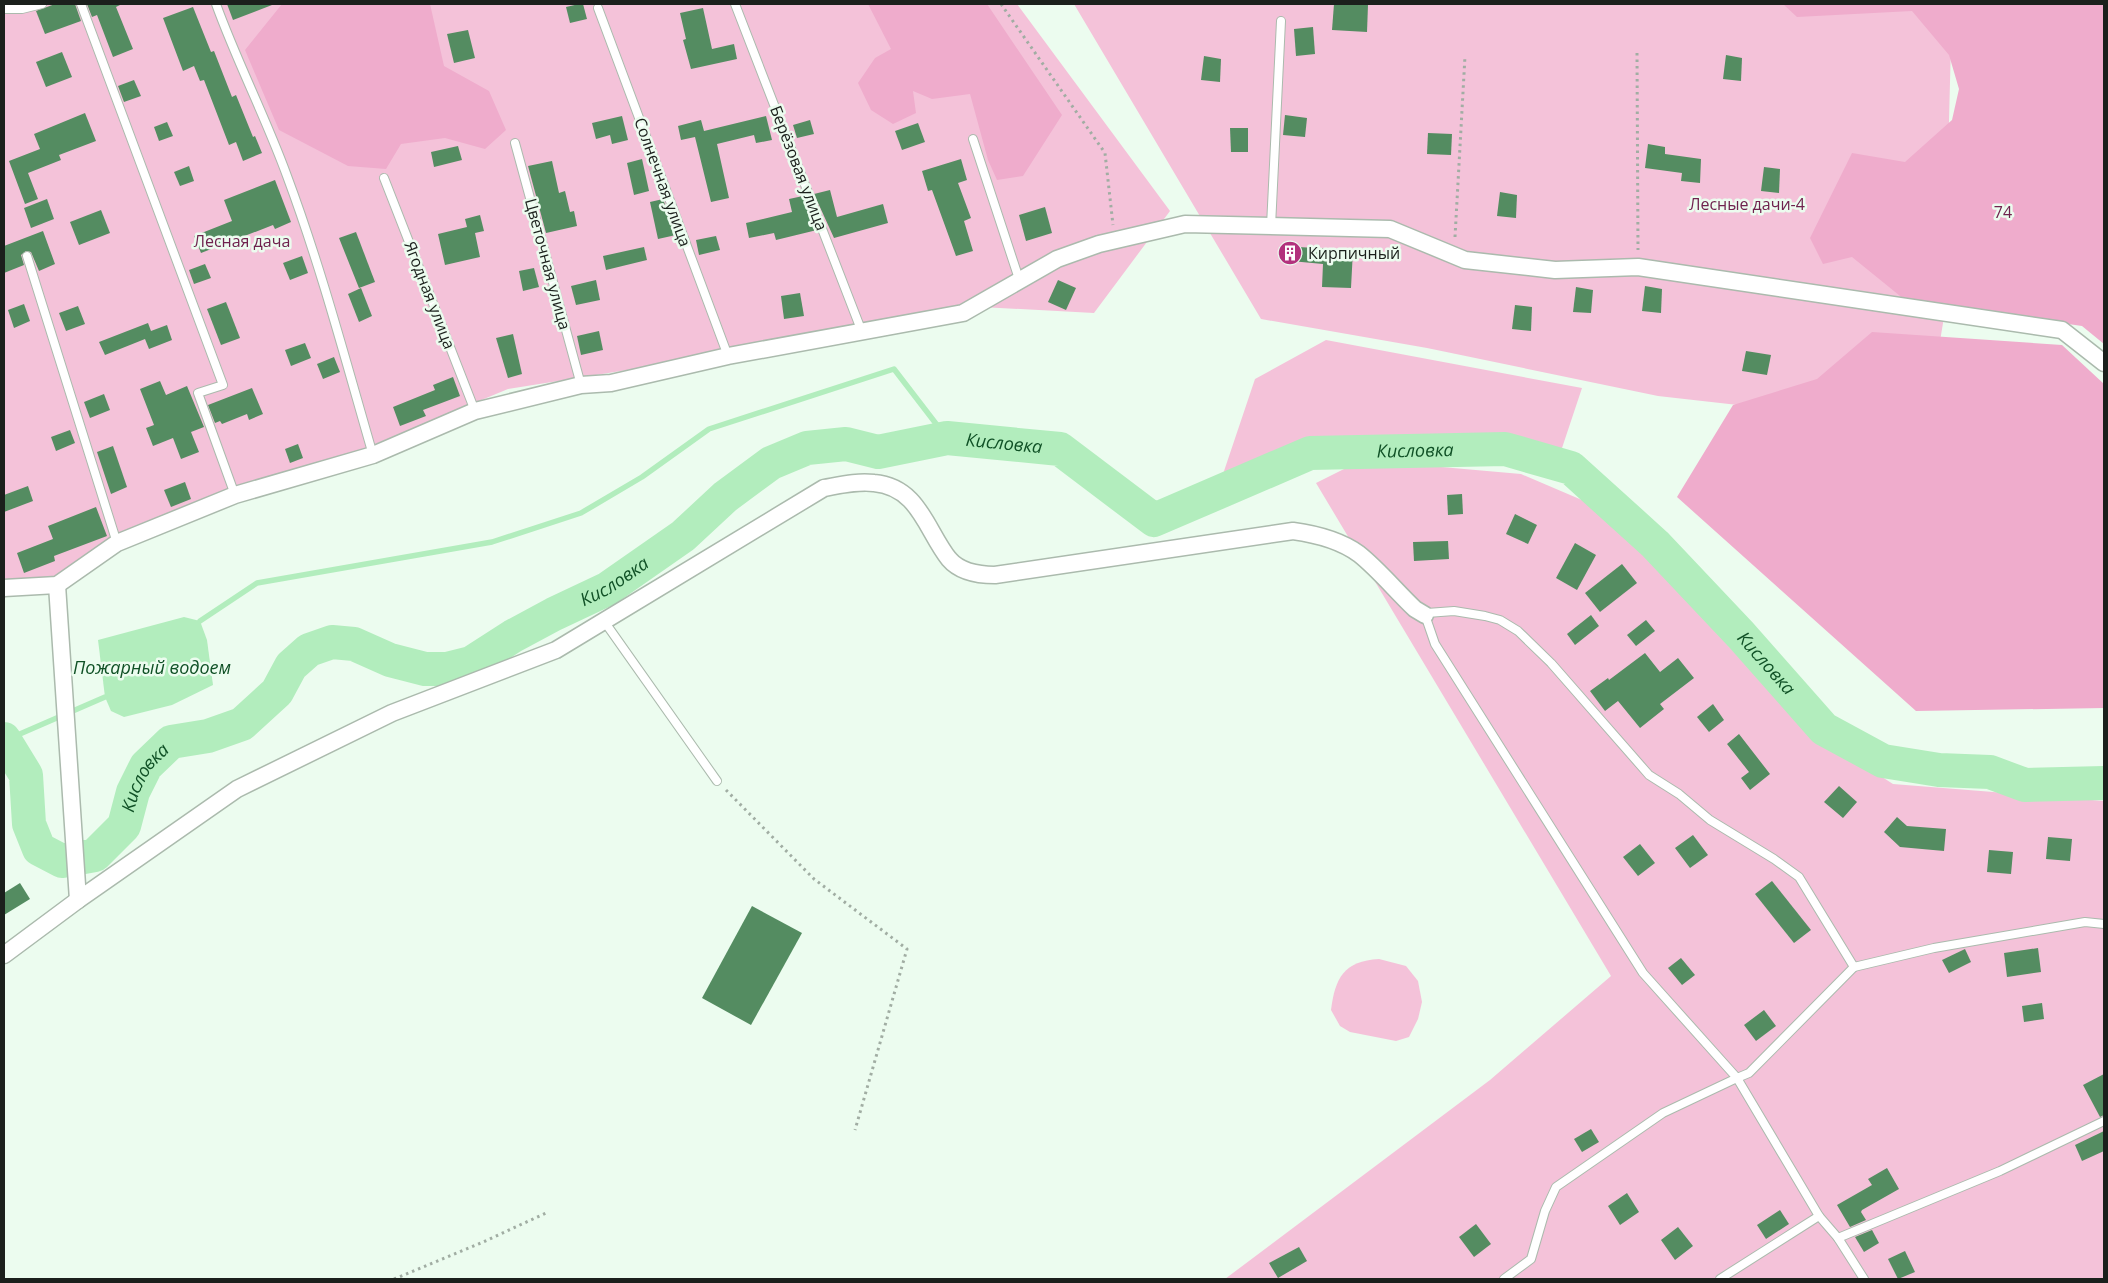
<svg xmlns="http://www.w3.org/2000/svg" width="2108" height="1283" viewBox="0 0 2108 1283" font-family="'Open Sans',sans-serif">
<rect width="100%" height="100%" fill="#ecfcef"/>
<g fill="#f4c2d9">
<path d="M4,4H1017L1170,211L1094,313L962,306L646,367L508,389L4,598Z"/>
<path d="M1074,4H1952L1944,317L1926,426L1658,396L1427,348L1261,319Z"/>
<path d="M1326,340L1582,388L1559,457L1513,442L1387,444L1221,480L1255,379Z"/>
<path d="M1362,460L1521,474L1617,515L1668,581L1804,727L1893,784L2104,801V1279H1225L1490,1080L1611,976L1316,483Z"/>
<path d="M1379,959L1406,966L1418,981L1422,1002L1418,1019L1409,1037L1396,1041L1350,1032L1340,1026L1331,1010C1335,978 1344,961 1379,959Z"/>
</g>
<g fill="#efaccc">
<path d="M282,4H430L444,66L489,91L506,130L485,149L445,138L401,144L386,169L348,166L279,130L245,50Z"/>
<path d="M868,4H987L1062,115L1023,176L997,180L988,160L970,94L932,99L913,91L916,113L893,124L871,110L858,83L875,58L891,49Z"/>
<path d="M1783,4H2104V344L2082,326L1905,300L1852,257L1823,264L1810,238L1852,153L1905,162L1952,120L1959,89L1949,55L1912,11L1797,17Z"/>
<path d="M1872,332L2062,345L2104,384V708L1916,711L1677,497L1733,405L1817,379Z"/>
</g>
<path fill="#b2edbd" d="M184,617L200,621L207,640L213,685L172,705L124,717L111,711L105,697L98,640Z"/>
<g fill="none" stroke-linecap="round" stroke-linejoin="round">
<g stroke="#b2edbd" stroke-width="5.5">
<path d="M200,621L257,583L492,542L581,513L642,477L709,429L894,369L947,438"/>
<path d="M6,740L105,697"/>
</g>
<path stroke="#b2edbd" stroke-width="34" id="s1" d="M4,739L26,775L29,824L39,849L62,861L95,855L124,826L133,792L146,766L171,742L208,736L242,724L277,692L291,666L309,650L332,642L354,644L390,660L425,669H447L471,663L513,636L554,614L607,589L683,536L725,497L771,463L807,448L846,444L878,452L947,438L1060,449L1154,520L1310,453L1505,449L1571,468L1655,544L1741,635L1824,729L1883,761L1939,770L1990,772L2025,785L2104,783"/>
</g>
<g fill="#548c61">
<path d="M55,4H75L81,21L45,34L36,11Z"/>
<path d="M87,4H122L116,7L133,49L113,57L97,15L92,17Z"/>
<path d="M227,4H271L272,5L233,20Z"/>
<path d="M579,4H583L587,19L570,23L566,7Z"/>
<path d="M1334,4L1368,5L1367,32L1332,30Z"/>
<path d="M193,7L211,52L214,51L232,97L236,95L253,137L255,136L262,153L243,161L236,142L229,145L204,80L200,81L194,66L183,71L163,18Z"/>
<path d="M703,8L712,49L734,44L737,59L691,69L683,40L686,39L680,13Z"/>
<path d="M1313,27L1315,54L1296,56L1294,29Z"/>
<path d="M468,30L475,58L454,63L447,34Z"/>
<path d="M62,52L72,77L46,87L36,62Z"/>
<path d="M1726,55L1742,58L1741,81L1723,79Z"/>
<path d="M1204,56L1221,59L1220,82L1201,80Z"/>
<path d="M134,80L141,96L124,102L118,86Z"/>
<path d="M85,113L96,141L59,155L61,160L28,173L38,199L25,204L9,161L40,149L34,134Z"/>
<path d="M1285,115L1307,118L1305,137L1283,135Z"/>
<path d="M622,116L628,140L612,144L610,135L596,139L592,123Z"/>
<path d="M766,116L772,140L756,143L754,135L717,144L729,198L711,202L695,137L681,140L678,126L701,120L704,131Z"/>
<path d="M810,120L814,134L797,138L793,125Z"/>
<path d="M167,122L173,136L159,141L154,127Z"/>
<path d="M918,123L925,142L902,150L895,131Z"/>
<path d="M1230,128H1248V152H1231Z"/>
<path d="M1428,133L1452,134L1451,155L1427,154Z"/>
<path d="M1648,144L1665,147V154L1701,159L1700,183L1681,181L1682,173L1645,168Z"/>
<path d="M458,146L462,160L434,167L431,152Z"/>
<path d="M642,159L649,191L634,195L627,163Z"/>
<path d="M961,159L967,180L958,183L971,218L964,221L973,251L956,256L932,190L928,191L922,171Z"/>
<path d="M552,161L559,193L565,191L570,212L574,211L577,226L546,233L528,166Z"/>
<path d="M189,166L194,181L180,186L174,172Z"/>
<path d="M1764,167L1780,169L1779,193L1761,191Z"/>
<path d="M275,180L291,222L275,229L273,225L201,253L194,236L232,221L224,200Z"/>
<path d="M830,190L837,217L883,204L888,223L834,238L814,194Z"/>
<path d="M1500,192L1517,195L1516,218L1497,216Z"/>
<path d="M803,196L817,230L776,240L774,233L749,238L746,223L792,212L789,199Z"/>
<path d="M47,199L54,219L31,228L24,208Z"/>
<path d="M663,199L676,235L658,239L650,202Z"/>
<path d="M1045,207L1052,233L1026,241L1019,215Z"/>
<path d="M101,210L110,233L79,245L70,222Z"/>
<path d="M480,215L484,231L475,233L480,257L445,265L438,234L467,227L465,219Z"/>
<path d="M43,231L55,264L39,271L31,252L26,251L21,255L24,265L4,273V246Z"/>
<path d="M356,232L375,282L359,288L339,238Z"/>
<path d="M716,236L720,250L699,255L696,240Z"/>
<path d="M1284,244L1298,245V247L1353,250L1351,288L1322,287L1323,264L1280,260Z"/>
<path d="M644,247L647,260L606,270L603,256Z"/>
<path d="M302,256L308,273L290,280L283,263Z"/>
<path d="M205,264L211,278L194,284L189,270Z"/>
<path d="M534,268L539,287L523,291L519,271Z"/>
<path d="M596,280L600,300L576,305L571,286Z"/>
<path d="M1058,280L1076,288L1066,310L1048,302Z"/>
<path d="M1645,286L1662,289L1661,313L1642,311Z"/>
<path d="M1576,287L1593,290L1591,313L1573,312Z"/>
<path d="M361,288L372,316L359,322L348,294Z"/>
<path d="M800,293L804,316L784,319L781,296Z"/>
<path d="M226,302L240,338L221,345L207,309Z"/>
<path d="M24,304L30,321L14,328L8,310Z"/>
<path d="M1515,305L1532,307L1531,331L1512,329Z"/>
<path d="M78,306L85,324L66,331L59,313Z"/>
<path d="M148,323L151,331L167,325L172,340L149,349L145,339L105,355L99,342Z"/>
<path d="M599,331L603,350L581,355L577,336Z"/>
<path d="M513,334L522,374L508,378L496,338Z"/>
<path d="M305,343L311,358L291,366L285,350Z"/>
<path d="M1746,351L1771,355L1767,375L1742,371Z"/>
<path d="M334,357L340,372L323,379L317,364Z"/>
<path d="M453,377L460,396L423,410L426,416L400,426L393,407L435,390L433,385Z"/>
<path d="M160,381L166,395L187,386L204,427L191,432L199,452L181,459L173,438L153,446L146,428L154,425L140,389Z"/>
<path d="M252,388L263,414L249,420L247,414L222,424L220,421L215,423L208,405Z"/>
<path d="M104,394L110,410L90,418L84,402Z"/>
<path d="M70,430L75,443L56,451L51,437Z"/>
<path d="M298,444L303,458L290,463L285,449Z"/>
<path d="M113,446L127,487L111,494L97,452Z"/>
<path d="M185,482L191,499L171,507L164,490Z"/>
<path d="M28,486L33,501L4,512V495Z"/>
<path d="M1462,494L1463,514L1448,515L1447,495Z"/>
<path d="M96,507L107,536L54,556L55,561L24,573L17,553L53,539L48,526Z"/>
<path d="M1515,514L1537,525L1528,544L1506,534Z"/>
<path d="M1448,541L1449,559L1414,561L1413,542Z"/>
<path d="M1575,543L1596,555L1577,590L1556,578Z"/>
<path d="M1622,564L1637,583L1600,612L1585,593Z"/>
<path d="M1591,615L1599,626L1575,645L1567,634Z"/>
<path d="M1646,620L1655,631L1636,646L1627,635Z"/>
<path d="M1645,653L1660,672L1678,658L1694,678L1660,704L1664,709L1640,728L1618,701L1605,711L1590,691L1608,678L1609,680Z"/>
<path d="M1713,704L1724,720L1709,732L1697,717Z"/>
<path d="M1739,734L1770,774L1750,790L1741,778L1749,772L1727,744Z"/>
<path d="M1839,786L1857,802L1843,818L1824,802Z"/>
<path d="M1897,817L1907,826L1946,829L1944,851L1900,847L1884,832Z"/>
<path d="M1693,835L1708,855L1690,868L1675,848Z"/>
<path d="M2048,837L2072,839L2070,861L2046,859Z"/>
<path d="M1640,844L1655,863L1638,876L1623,857Z"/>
<path d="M1989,850L2013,852L2011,874L1987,872Z"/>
<path d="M1772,881L1811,930L1794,943L1755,894Z"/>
<path d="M20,883L30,899L4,915V893Z"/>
<path d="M752,906L802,933L751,1025L702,998Z"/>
<path d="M2038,948L2041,972L2007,977L2004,953Z"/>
<path d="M1965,949L1971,962L1949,973L1942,960Z"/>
<path d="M1681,958L1695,975L1682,985L1668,968Z"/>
<path d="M2042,1003L2044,1019L2024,1022L2022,1006Z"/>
<path d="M1764,1010L1776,1026L1756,1041L1744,1025Z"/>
<path d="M2104,1074V1115L2100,1117L2083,1085Z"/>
<path d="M1591,1129L1599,1142L1582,1152L1574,1139Z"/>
<path d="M2104,1131V1151L2082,1161L2075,1145Z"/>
<path d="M1887,1168L1899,1189L1862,1210L1861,1212L1866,1220L1850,1227L1837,1205L1872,1185L1868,1179Z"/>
<path d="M1627,1193L1639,1212L1620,1225L1608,1206Z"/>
<path d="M1780,1210L1789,1224L1766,1239L1757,1225Z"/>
<path d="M1476,1224L1491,1244L1474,1257L1459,1237Z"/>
<path d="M1678,1227L1693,1246L1675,1260L1661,1240Z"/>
<path d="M1872,1230L1879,1243L1864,1252L1855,1237Z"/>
<path d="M1299,1247L1307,1261L1278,1278L1269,1263Z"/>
<path d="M1905,1251L1915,1272L1898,1279L1888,1259Z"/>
</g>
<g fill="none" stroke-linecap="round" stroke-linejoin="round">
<g stroke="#abbaad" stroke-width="10">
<g id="lane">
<path d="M81,4L223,385L198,393L235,495"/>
<path d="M216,4C237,62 266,118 287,176C321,267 346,362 373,455"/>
<path d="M735,4L862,332"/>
<path d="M598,8L728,356"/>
<path d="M4,9H22L42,4"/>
<path d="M973,139L1019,279"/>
<path d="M515,143L581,385"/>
<path d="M384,178L475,411"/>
<path d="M1271,226L1281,21"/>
<path d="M27,256L117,543"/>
<path d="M604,621L717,781"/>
<path d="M1854,967L1934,948L2085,922L2104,924"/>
<path d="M1838,1238L2000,1171L2104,1121"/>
<path d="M1504,1279L1531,1259L1545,1211L1556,1187L1663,1113L1737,1078L1749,1073L1854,967L1799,877L1774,859L1710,820L1679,794L1649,775L1551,663L1518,631L1500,620L1485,616L1454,611L1427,613L1425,615L1435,644L1643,973L1737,1078L1819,1216L1838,1238L1864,1279"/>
<path d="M1720,1279L1819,1216"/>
</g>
</g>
<g stroke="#abbaad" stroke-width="19">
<g id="street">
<path d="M57,585L78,900"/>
<path d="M4,588L57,585L117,543L235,495L373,455L475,411L581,385L611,383L728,356L963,313L1057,259L1099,244L1185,224L1390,229L1465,260L1555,270L1638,267L2062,330L2104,363"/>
<path d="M4,955L78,900L237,789L392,713L556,650L824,488C841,485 857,481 874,483C919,487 926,530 949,559C960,572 980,575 995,575L1293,531C1315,534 1340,540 1359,554C1378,569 1397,592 1415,609L1425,615"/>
</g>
</g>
<g stroke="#a1ada3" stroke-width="3" stroke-dasharray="2.5 4" stroke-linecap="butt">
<path d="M1001,4L1105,153L1113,225"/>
<path d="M1637,53L1638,250"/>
<path d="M1455,237L1465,56"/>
<path d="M726,790L814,879L907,949L855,1130"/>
<path d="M394,1279L481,1243L546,1213"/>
</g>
<use href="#lane" stroke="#fff" stroke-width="8"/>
<use href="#street" stroke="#fff" stroke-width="16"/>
</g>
<defs>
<g id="building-disc" transform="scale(1.25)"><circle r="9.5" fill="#b2317d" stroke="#ecfcef"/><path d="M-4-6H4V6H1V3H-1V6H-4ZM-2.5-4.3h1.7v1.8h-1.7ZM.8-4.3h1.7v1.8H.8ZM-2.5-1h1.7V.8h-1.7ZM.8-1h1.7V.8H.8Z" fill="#fff"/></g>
</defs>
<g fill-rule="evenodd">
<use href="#building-disc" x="1290" y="253"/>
</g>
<g text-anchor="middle" stroke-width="5" stroke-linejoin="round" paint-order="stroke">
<g font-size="16" fill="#1b201c" stroke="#ecfcef">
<text transform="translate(799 168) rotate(69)" y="6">Берёзовая улица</text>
<text transform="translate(663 182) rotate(70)" y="6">Солнечная улица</text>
<text transform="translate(548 264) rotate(75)" y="6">Цветочная улица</text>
<text transform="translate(430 295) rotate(69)" y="6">Ягодная улица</text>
</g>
<g font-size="16" fill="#6f224e" stroke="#ecfcef">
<text x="1747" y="210">Лесные дачи-4</text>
<text x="2003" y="218">74</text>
<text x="242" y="247">Лесная дача</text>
</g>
<g font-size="16" fill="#1b201c" stroke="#ecfcef" text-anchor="start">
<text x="1308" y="259">Кирпичный</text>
</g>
<g font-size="18" font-style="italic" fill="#105126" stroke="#ecfcef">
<text dy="6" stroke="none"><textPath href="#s1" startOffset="1262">Кисловка</textPath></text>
<text dy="6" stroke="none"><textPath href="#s1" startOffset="1711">Кисловка</textPath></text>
<text dy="6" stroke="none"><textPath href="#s1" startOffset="826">Кисловка</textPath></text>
<text dy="6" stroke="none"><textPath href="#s1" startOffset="2146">Кисловка</textPath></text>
<text x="152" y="674">Пожарный водоем</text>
<text dy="6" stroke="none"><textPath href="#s1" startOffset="272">Кисловка</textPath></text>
</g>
</g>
<rect width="2108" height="1283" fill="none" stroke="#1b201c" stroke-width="10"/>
</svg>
